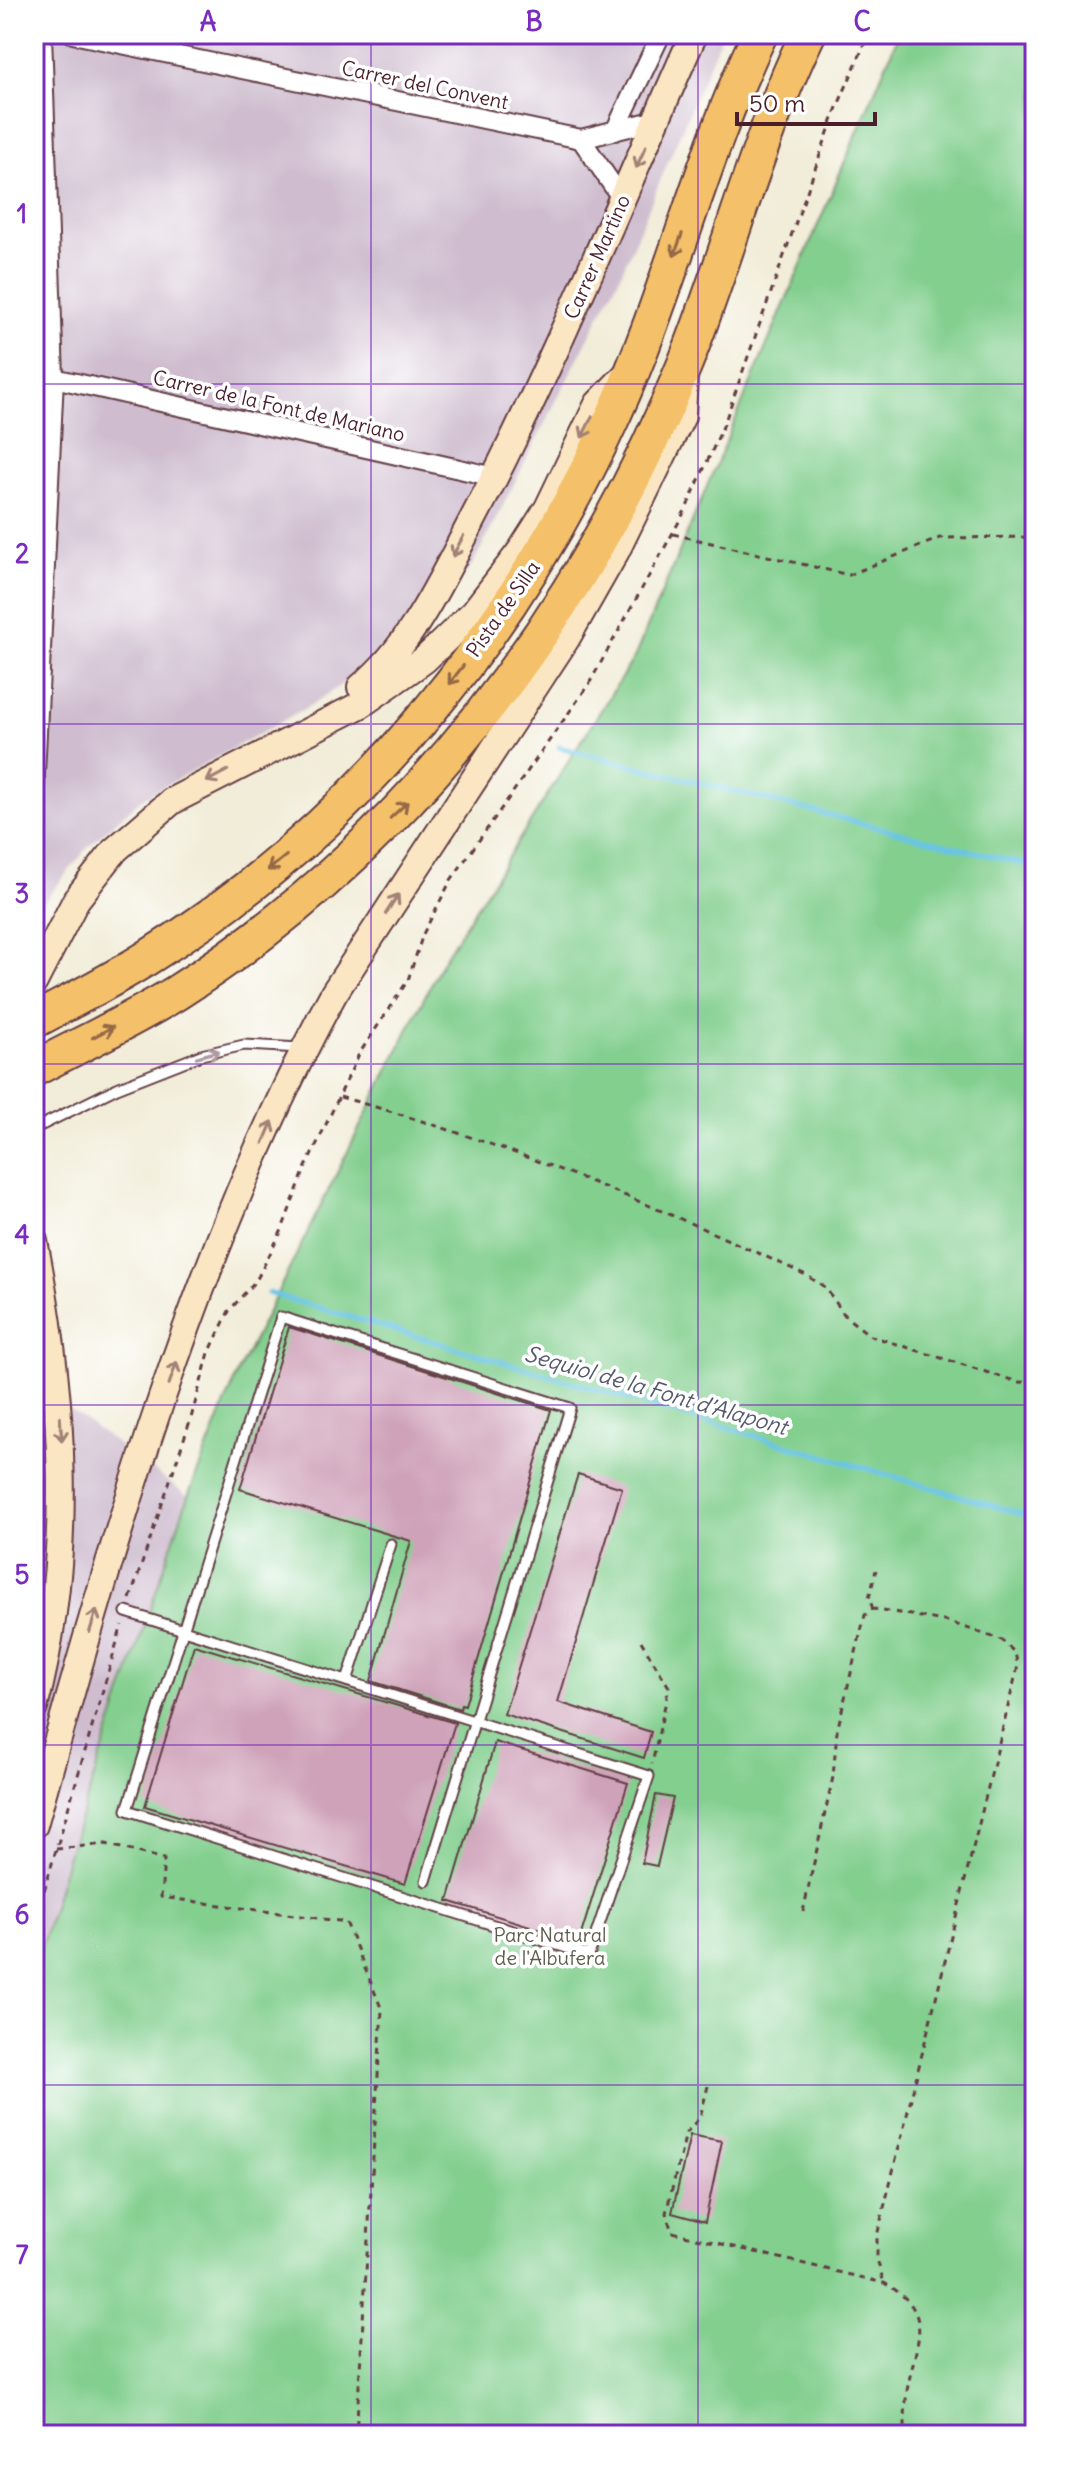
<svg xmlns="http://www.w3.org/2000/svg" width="1069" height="2469" viewBox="0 0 1069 2469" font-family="Delius,sans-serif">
<rect width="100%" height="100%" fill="#fff"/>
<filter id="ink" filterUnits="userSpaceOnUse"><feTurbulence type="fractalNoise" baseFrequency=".0125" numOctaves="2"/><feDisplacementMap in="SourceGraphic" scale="16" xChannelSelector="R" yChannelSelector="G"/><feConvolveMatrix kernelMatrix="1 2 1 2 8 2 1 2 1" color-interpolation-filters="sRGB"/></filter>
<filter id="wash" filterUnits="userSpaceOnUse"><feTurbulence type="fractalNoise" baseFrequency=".006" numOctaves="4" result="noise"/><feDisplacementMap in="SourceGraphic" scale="32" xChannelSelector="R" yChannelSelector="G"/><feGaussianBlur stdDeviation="1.8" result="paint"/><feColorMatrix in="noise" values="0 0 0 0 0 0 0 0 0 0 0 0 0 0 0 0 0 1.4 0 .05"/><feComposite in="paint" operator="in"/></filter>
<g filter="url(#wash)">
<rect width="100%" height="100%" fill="#f2edd9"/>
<g fill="#cfbdcf">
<path d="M34,34H722L620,276L473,564L422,630L311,705L140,800L89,846L34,914Z"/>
<path d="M34,1383L188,1496L67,1858L34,1972Z"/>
</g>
<path fill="#82cf8e" stroke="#66775c" stroke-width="2" d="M899,34H1035V2435H34V1972L67,1858L188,1496L238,1372L442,962L635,656Z"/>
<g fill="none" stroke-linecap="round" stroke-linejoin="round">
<g stroke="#68c4e6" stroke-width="5">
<path d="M559,747L1035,867"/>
<path d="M268,1293L1035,1518"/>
</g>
</g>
<g id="blocks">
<g fill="#cfa2b9">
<path d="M289,1327L551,1410L465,1705L461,1704L460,1709L371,1681L411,1541L240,1489Z"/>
<path d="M578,1474L622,1488L558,1702L651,1732L644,1758L504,1714Z"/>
<path d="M194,1645L455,1723L405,1884L145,1806Z"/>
<path d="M495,1742L628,1783L579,1941L448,1901Z"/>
<path d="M656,1795L673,1798L657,1866L642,1863Z"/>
<path d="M690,2135L722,2141L705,2222L672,2213Z"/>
</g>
</g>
</g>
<g filter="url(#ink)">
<use href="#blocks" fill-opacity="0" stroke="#633e45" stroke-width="2"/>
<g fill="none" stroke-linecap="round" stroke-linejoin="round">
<g stroke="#633e45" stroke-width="13">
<g id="lane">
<path d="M34,1129L117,1088L201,1055L244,1045L301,1048"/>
<path d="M126,1612C300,1667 475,1721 649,1776L589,1955L127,1810L281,1317L570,1408L426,1881"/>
<path d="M347,1681L391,1544"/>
</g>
</g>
<g stroke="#633e45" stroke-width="22">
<g id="street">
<path d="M73,34L581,139"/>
<path d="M615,131L661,34"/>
<path d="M622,199L581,139L657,120"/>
<path d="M54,378L495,477"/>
<path d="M34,795L54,378L42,34"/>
</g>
</g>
<g stroke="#633e45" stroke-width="30">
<g id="secondary">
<path d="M361,687C413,644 441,580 472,521C555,363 621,197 694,34"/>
<path d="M34,982L76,900L115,850L172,801L360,705L424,660L474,612L520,552L548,508L598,404L626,375"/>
<path d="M34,1241C64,1395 75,1554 34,1708"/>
<path d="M34,1825C110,1550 197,1244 334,993L566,639L616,551L682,416L684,377"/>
</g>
</g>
<g stroke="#633e45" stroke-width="38">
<g id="highway">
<path d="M34,1021C73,1000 113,980 150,956C356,828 515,633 614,414C670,291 701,156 760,34"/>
<path d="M34,1069C81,1044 131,1021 176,993C408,846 584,614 686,361C729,253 757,139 808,34"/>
</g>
</g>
<g stroke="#633e45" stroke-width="3" stroke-dasharray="6 6" stroke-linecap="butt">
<path d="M673,534L849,575L940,538L1035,537"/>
<path d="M340,1097C502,1141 654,1205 806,1275L825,1287L846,1317L871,1336L1018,1382L1035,1383"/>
<path d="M130,1599L191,1418L209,1353L229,1311L257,1279L281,1232L305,1169L359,1054L408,980L423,934L451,880L589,684L686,509L724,424L836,110L869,34"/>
<path d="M873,1609L869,1598L876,1570"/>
<path d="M641,1641L669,1687L652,1764"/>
<path d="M56,1849L106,1844L164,1859L161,1897L346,1922L382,2010L356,2435"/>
<path d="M803,1912L833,1777L837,1731L865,1615L873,1609L883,1610L949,1622L1002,1640L1015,1653L1018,1666L877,2236V2259L884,2283"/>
<path d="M34,1925L122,1625"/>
<path d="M708,2086L700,2117L686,2133L666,2213L672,2232L884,2283C938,2313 915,2343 907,2391C905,2406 905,2420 905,2435"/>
</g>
<use href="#lane" stroke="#fff" stroke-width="9"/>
<use href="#street" stroke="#fff" stroke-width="18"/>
<use href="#secondary" stroke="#fbe6c3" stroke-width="26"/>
<use href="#highway" stroke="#f4c16a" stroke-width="34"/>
</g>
<defs><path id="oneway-shaft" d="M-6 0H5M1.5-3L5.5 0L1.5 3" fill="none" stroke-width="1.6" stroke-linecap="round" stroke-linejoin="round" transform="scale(2)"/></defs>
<g stroke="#a28277">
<use href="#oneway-shaft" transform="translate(641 157) rotate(114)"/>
<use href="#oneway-shaft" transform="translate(587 427) rotate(116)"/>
<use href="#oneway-shaft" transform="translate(458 546) rotate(118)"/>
<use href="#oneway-shaft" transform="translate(217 776) rotate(152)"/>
<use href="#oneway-shaft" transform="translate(392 904) rotate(-57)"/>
<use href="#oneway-shaft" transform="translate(268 1132) rotate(-67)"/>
<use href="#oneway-shaft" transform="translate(173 1373) rotate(-71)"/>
<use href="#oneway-shaft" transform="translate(61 1429) rotate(86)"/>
<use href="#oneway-shaft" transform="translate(93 1621) rotate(-73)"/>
</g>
<g stroke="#966847">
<use href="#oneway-shaft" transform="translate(678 245) rotate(110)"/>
<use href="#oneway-shaft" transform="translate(456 675) rotate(128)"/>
<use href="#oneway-shaft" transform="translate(399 810) rotate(-43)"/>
<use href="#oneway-shaft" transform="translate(277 863) rotate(141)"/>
<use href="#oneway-shaft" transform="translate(103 1032) rotate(-28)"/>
</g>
<use stroke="#ae9aa0" href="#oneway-shaft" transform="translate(208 1054) rotate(-15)"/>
</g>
<path fill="none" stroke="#7b2cbf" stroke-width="2" stroke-opacity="0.55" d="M371,34V2435M698,34V2435M34,384H1035M34,724H1035M34,1064H1035M34,1405H1035M34,1745H1035M34,2085H1035"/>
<g text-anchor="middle" stroke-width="7" stroke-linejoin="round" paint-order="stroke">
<g font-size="20" fill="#4a1f2b" stroke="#fff">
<text transform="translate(425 85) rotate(12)" y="7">Carrer del Convent</text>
<text transform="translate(597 257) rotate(-66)" y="7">Carrer Martino</text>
<text transform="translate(279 406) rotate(13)" y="7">Carrer de la Font de Mariano</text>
<text transform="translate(503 609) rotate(-55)" y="7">Pista de Silla</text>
</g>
<g font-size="20" fill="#5e5d4e" stroke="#fff">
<text x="550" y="1942">Parc Natural<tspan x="550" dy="23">de l'Albufera</tspan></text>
</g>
<g font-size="22" font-style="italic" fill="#54596c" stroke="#fff">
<text transform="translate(656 1390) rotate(16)" y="8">Sequiol de la Font d’Alapont</text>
</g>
</g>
<rect width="1069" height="2469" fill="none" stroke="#fff" stroke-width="88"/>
<path d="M737 112v12h138v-12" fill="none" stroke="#4a1f2b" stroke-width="4"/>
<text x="749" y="112" font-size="24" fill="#4a1f2b" stroke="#ffffff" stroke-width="6" paint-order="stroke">50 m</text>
<rect x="44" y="44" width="981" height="2381" fill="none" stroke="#7b2cbf" stroke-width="3"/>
<g font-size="26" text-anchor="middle" font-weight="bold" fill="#7b2cbf">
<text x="208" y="31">A</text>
<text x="534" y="31">B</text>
<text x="862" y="31">C</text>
<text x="22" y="223">1</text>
<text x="22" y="563">2</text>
<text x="22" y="903">3</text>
<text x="22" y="1244">4</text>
<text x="22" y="1584">5</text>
<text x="22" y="1924">6</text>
<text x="22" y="2264">7</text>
</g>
</svg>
